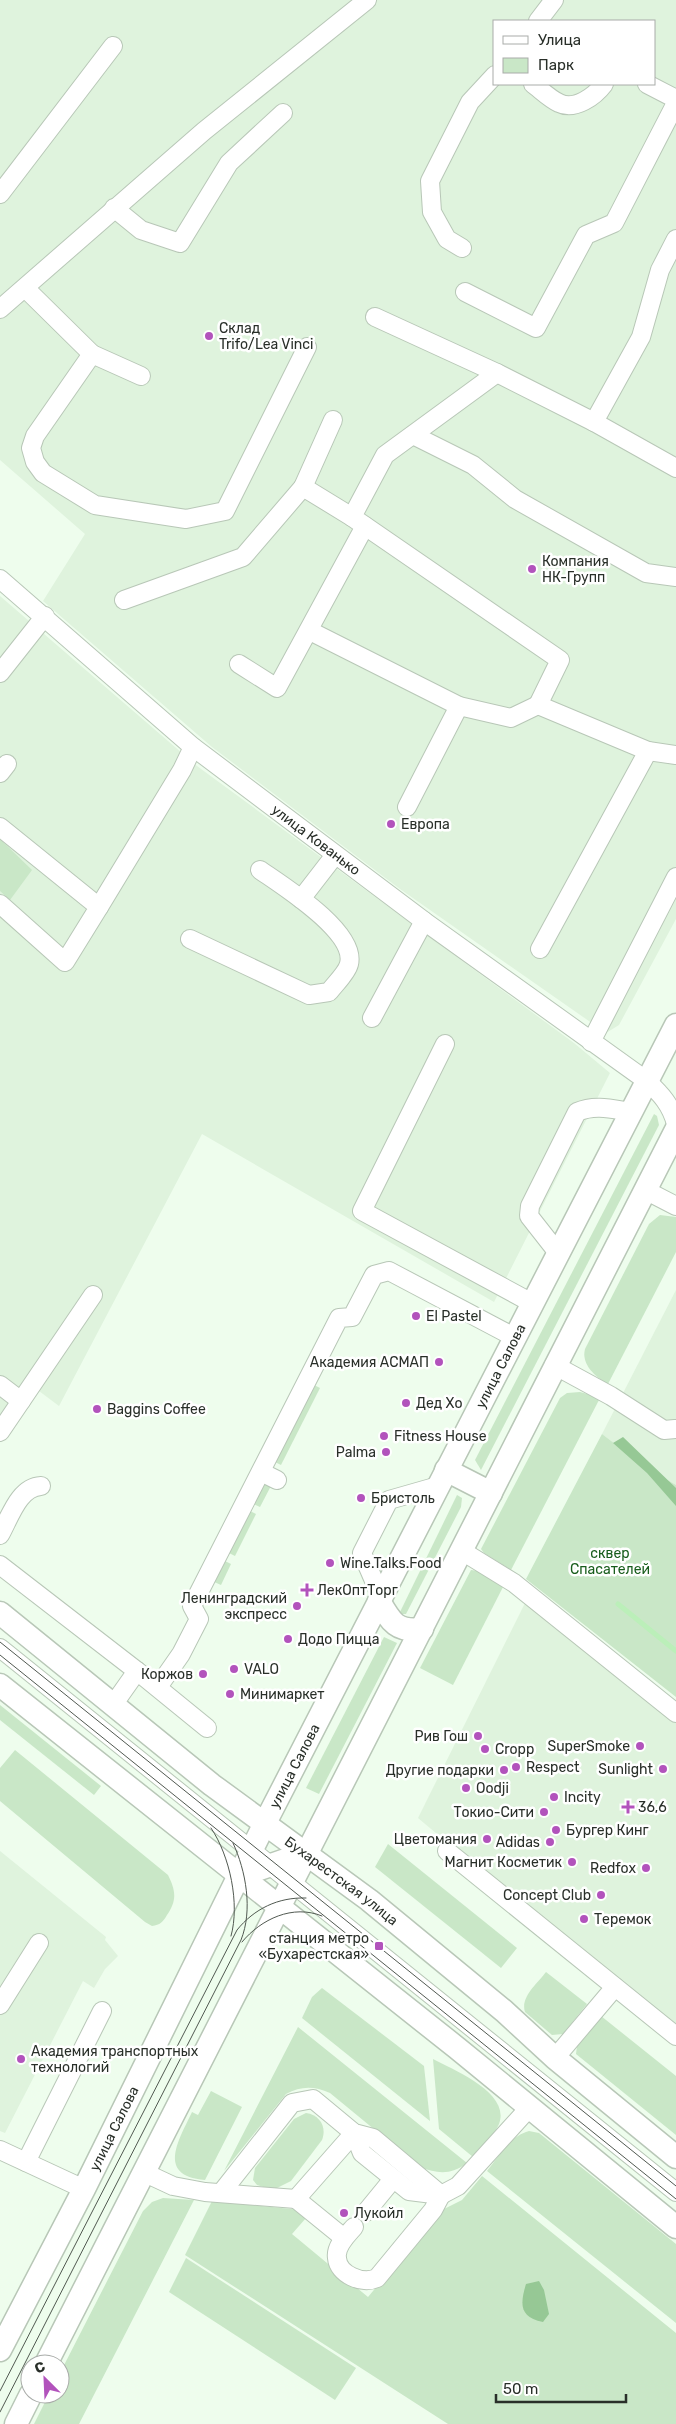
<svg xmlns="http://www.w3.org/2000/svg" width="676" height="2424" viewBox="0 0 676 2424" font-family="Rubik,sans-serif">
<rect width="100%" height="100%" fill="#eefded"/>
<g fill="#dff3dd" fill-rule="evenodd">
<path d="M0,0H676V919L619,1025L606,1033L400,889L212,747L43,601L85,534L0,460ZM495,21H655V84H495Z"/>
<path d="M0,596L197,766L574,1043L610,1073L494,1302L202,1134L59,1406L27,1382L0,1416Z"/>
<path d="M676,1290V1485L644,1466L602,1434Z"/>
<path d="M525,1603L676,1714V2035L418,1818Z"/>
<path d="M0,1851L106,1937L105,1940L118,1956L105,1969L94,1988L83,1981L5,2133L0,2131Z"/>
</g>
<g fill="#c9e7c7">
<path d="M0,839L32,870L10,900L0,891Z"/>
<path d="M654,1114L657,1116L659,1125L481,1470L475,1460Z"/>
<path d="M660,1215L676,1217V1252L608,1384C595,1377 581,1364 585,1349L649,1224Z"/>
<path d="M312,1384L320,1388L281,1465L273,1461Z"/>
<path d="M580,1392L591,1395L599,1400L511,1570L484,1553L481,1549L560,1398L567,1393Z"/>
<path d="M602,1434L644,1466L676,1485V1697L526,1579Z"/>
<path d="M264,1478L273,1482L260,1507L251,1503Z"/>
<path d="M457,1495L462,1498L461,1507L406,1614H401L400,1612Z"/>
<path d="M248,1510L256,1514L235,1556L227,1552Z"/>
<path d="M223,1560L231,1564L221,1585L212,1581Z"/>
<path d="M471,1570L478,1571L503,1587L453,1685L420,1668Z"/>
<path d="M384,1637L397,1643L319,1794L306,1788Z"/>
<path d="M0,1705L101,1786L94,1795L0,1720Z"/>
<path d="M15,1750L168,1875C176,1891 177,1900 167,1915C163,1922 160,1925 152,1926L145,1922L0,1801V1768Z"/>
<path d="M388,1844L517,1948L501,1968L375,1867Z"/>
<path d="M546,1972L587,2004L563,2034L552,2035L525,2012C520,1997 538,1983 546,1972Z"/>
<path d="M322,1988L424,2066L430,2121L302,2018L312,1997Z"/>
<path d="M601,2016L676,2076V2135L576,2054L577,2046Z"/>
<path d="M298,2027L467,2163C451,2175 438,2174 420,2167L330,2093C314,2086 301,2086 286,2094L224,2171Z"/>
<path d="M433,2059C454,2070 511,2093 499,2124C494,2136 481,2147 473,2157L439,2129Z"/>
<path d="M211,2091L242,2107L205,2180C155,2176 180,2138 192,2112L198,2115Z"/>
<path d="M306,2113C320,2115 327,2127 322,2140L291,2181L273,2190L257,2185L253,2180L255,2168L294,2119Z"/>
<path d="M529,2131L539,2133L676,2244V2323L487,2171C499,2156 510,2136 529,2131Z"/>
<path d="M482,2176L676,2333V2424H448L185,2255L212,2201L301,2210L306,2218L292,2234L368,2297L440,2211L462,2200Z"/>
<path d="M163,2198L194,2200L79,2424H34L49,2394H60V2373L143,2211L152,2202Z"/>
<path d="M186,2258L356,2368L335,2400L169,2292Z"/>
</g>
<g fill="#96c895">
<path d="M623,1437L676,1488V1506L647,1473L613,1443Z"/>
<path d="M539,2281L544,2290L549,2314L543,2322C519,2317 520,2304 526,2284Z"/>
</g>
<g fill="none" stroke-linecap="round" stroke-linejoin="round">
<path stroke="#bbefb9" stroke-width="5" d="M618,1604L676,1651"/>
<g stroke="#b8c7b7" stroke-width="20">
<g id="minor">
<path d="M538,21L554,0"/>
<path d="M533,84C541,90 550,99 559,103C575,111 595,96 604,84"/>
<path d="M647,84L676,99"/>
<path d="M0,194L113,46"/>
<path d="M114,208L141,230L180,243L229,163L283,113"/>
<path d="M462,248L447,239L432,212L430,181L470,102L495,75"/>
<path d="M25,288L92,354L141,376"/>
<path d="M465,292L536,328L586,235L614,223L676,103"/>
<path d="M0,309L204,131L367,0"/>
<path d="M375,317L497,373"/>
<path d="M92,354L35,436L31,448L35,462L43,473L95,505L186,519L225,511L307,347"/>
<path d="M594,422L641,337L660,270L676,239"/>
<path d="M413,435L473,465L515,499L646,573L676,577"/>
<path d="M676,468L594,422L497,373L385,455L352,517L560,660L538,705L648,751L676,755"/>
<path d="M303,487L333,420"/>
<path id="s1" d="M0,579L193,747L424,921L647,1081C661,1094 671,1105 676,1124"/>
<path d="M124,600L243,557L303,487L352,517"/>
<path d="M310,631L459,706L511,718L538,705"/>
<path d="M239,664L277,688L365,526"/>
<path d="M0,673L45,616"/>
<path d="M0,773L7,764"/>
<path d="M407,807L459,706"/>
<path d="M0,827L99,907L65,962L0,904"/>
<path d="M301,899L335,855"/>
<path d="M99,907L182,770L193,747"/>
<path d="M190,939L309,995L329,992C334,985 347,973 349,964C357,932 283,886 260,870"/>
<path d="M540,949L648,751"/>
<path d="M372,1018L424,921"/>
<path d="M591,1042L676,877"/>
<path d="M445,1044L362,1211L532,1303"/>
<path d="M645,1190L676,1206"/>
<path d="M558,1253L529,1216L530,1206L577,1112C595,1104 612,1109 631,1112"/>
<path d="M554,1365L611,1396L664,1430L675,1429"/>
<path d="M0,1385L21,1401"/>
<path d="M0,1432L93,1295"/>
<path d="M261,1472L277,1480"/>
<path d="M0,1535C10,1517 19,1487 41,1486"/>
<path d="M462,1551L514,1583L676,1713"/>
<path d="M0,1565L137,1671"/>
<path d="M381,1597L362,1553L389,1500L438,1486"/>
<path d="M0,1648L676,2192"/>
<path d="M158,1687L181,1654L199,1619L192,1606L339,1318L352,1317L374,1275L389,1271L514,1337"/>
<path d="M113,1705L137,1671L207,1728"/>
<path d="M447,1851L676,2036"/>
<path d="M0,2005L39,1943"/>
<path d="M555,2058L615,1987"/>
<path d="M354,2133L362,2153L409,2191L441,2195L458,2186L529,2108"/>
<path d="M0,2150L84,2189"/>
<path d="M26,2162L102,2011"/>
<path d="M143,2172L173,2186L205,2192L296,2199L354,2133"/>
<path d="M221,2193L292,2103L313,2099L354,2133L373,2138L441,2195L433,2210L377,2278C362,2285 338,2274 337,2258C335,2246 347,2235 354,2227"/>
<path d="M296,2199L344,2238"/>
<path d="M366,2212L393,2179"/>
</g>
</g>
<g stroke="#b8c7b7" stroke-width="25">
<g id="major">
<path d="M446,1470L491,1493"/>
<path d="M379,1601C391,1622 396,1632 422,1629"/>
<path id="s2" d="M0,1613L212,1785L369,1900L504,2011L555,2058L676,2157"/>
<path d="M0,1685L457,2048L676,2227"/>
<path d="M239,1876L306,1853"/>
<path id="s3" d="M0,2350L84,2189L265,1823L676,1025"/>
<path d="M46,2364L676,1130"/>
<path d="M16,2424L31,2394"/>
</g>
</g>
<use href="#minor" stroke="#fff" stroke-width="18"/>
<use href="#major" stroke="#fff" stroke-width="22"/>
<g stroke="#515951" stroke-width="1">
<path d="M0,1642L676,2186"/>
<path d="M0,1655L676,2199"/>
<path d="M211,1828C230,1856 240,1904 231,1936"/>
<path d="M242,1942C261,1919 293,1904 322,1916"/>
<path d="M0,2391L237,1930C254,1909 278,1897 306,1898"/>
<path d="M0,2412L241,1940C253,1910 246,1871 233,1843"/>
</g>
</g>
<g fill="#b253bc" stroke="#fff" stroke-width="2">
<circle cx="209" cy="336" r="5"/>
<circle cx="532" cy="569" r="5"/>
<circle cx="391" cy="824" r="5"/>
<circle cx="416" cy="1316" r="5"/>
<circle cx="439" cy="1362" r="5"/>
<circle cx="406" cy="1403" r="5"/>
<circle cx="97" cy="1409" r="5"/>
<circle cx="384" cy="1436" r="5"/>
<circle cx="386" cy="1452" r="5"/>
<circle cx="361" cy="1498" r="5"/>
<circle cx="330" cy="1563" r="5"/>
<path d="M304.5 1582.5h5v5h5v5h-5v5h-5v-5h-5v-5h5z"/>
<circle cx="297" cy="1606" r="5"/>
<circle cx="288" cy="1639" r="5"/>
<circle cx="234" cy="1669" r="5"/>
<circle cx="203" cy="1674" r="5"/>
<circle cx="230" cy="1694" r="5"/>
<circle cx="478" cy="1736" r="5"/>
<circle cx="640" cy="1746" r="5"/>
<circle cx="485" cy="1749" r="5"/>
<circle cx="516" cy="1767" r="5"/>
<circle cx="663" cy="1769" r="5"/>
<circle cx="504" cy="1770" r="5"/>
<circle cx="466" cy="1788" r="5"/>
<circle cx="554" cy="1797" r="5"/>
<path d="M625.5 1799.5h5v5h5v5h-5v5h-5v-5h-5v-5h5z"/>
<circle cx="544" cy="1812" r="5"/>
<circle cx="556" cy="1830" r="5"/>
<circle cx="487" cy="1839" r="5"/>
<circle cx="550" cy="1842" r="5"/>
<circle cx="572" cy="1862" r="5"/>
<circle cx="646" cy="1868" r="5"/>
<circle cx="601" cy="1895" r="5"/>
<circle cx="584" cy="1919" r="5"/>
<rect x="374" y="1941" width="10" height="10" rx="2.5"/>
<circle cx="21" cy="2059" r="5"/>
<circle cx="344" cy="2213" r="5"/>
</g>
<g text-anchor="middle" stroke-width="5" stroke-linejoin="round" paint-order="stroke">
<g font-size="14" fill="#292f29" stroke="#fff" text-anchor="start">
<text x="219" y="333">Склад<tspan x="219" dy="16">Trifo/Lea Vinci</tspan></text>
<text x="542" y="566">Компания<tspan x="542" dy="16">НК-Групп</tspan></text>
<text x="401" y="829">Европа</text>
<text x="426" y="1321">El Pastel</text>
<text x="429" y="1367" text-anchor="end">Академия АСМАП</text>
<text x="416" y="1408">Дед Хо</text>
<text x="107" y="1414">Baggins Coffee</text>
<text x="394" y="1441">Fitness House</text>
<text x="376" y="1457" text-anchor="end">Palma</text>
<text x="371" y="1503">Бристоль</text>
<text x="340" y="1568">Wine.Talks.Food</text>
<text x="317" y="1595">ЛекОптТорг</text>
<text x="287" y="1603" text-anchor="end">Ленинградский<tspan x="287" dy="16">экспресс</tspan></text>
<text x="298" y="1644">Додо Пицца</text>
<text x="244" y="1674">VALO</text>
<text x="193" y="1679" text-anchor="end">Коржов</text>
<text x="240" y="1699">Минимаркет</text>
<text x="468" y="1741" text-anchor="end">Рив Гош</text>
<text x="630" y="1751" text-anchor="end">SuperSmoke</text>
<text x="495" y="1754">Cropp</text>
<text x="526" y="1772">Respect</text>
<text x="653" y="1774" text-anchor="end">Sunlight</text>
<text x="494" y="1775" text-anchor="end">Другие подарки</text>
<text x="476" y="1793">Oodji</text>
<text x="564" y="1802">Incity</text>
<text x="638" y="1812">36,6</text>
<text x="534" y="1817" text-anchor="end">Токио-Сити</text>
<text x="566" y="1835">Бургер Кинг</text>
<text x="477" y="1844" text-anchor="end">Цветомания</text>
<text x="540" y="1847" text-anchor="end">Adidas</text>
<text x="562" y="1867" text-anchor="end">Магнит Косметик</text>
<text x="636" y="1873" text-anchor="end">Redfox</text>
<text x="591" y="1900" text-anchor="end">Concept Club</text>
<text x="594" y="1924">Теремок</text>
<text x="369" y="1943" text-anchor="end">станция метро<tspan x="369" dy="16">«Бухарестская»</tspan></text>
<text x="31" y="2056">Академия транспортных<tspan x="31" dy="16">технологий</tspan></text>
<text x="354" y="2218">Лукойл</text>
</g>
<g font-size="14" fill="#292f29" stroke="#fff">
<text dy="5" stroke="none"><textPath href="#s1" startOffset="410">улица Кованько</textPath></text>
<text dy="5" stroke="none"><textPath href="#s3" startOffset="1104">улица Салова</textPath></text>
<text dy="5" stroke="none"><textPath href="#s3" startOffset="654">улица Салова</textPath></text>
<text dy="5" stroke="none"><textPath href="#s2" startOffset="434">Бухарестская улица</textPath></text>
<text dy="5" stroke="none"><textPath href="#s3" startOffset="249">улица Салова</textPath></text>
</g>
<g font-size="14" fill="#185d1c" stroke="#fff">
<text x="610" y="1558">cквер<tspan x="610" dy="16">Спасателей</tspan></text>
</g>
</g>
<rect x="493" y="20" width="162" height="65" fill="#ffffff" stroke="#a9aca9"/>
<rect x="503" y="36" width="25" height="8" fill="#ffffff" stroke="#a9aca9"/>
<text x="538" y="45" font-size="15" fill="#292f29">Улица</text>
<rect x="503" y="58" width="25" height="15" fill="#c9e7c7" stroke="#a9aca9"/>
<text x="538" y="70" font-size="15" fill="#292f29">Парк</text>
<g transform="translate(45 2379) rotate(336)"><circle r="24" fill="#ffffff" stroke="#a9aca9"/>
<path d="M0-4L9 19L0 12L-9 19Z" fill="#b253bc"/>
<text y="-8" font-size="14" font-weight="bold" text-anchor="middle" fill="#292f29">С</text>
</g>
<path d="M496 2394v8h130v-8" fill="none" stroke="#292f29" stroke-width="2.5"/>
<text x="503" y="2394" font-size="15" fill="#292f29" stroke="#ffffff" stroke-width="4" paint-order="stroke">50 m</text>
</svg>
